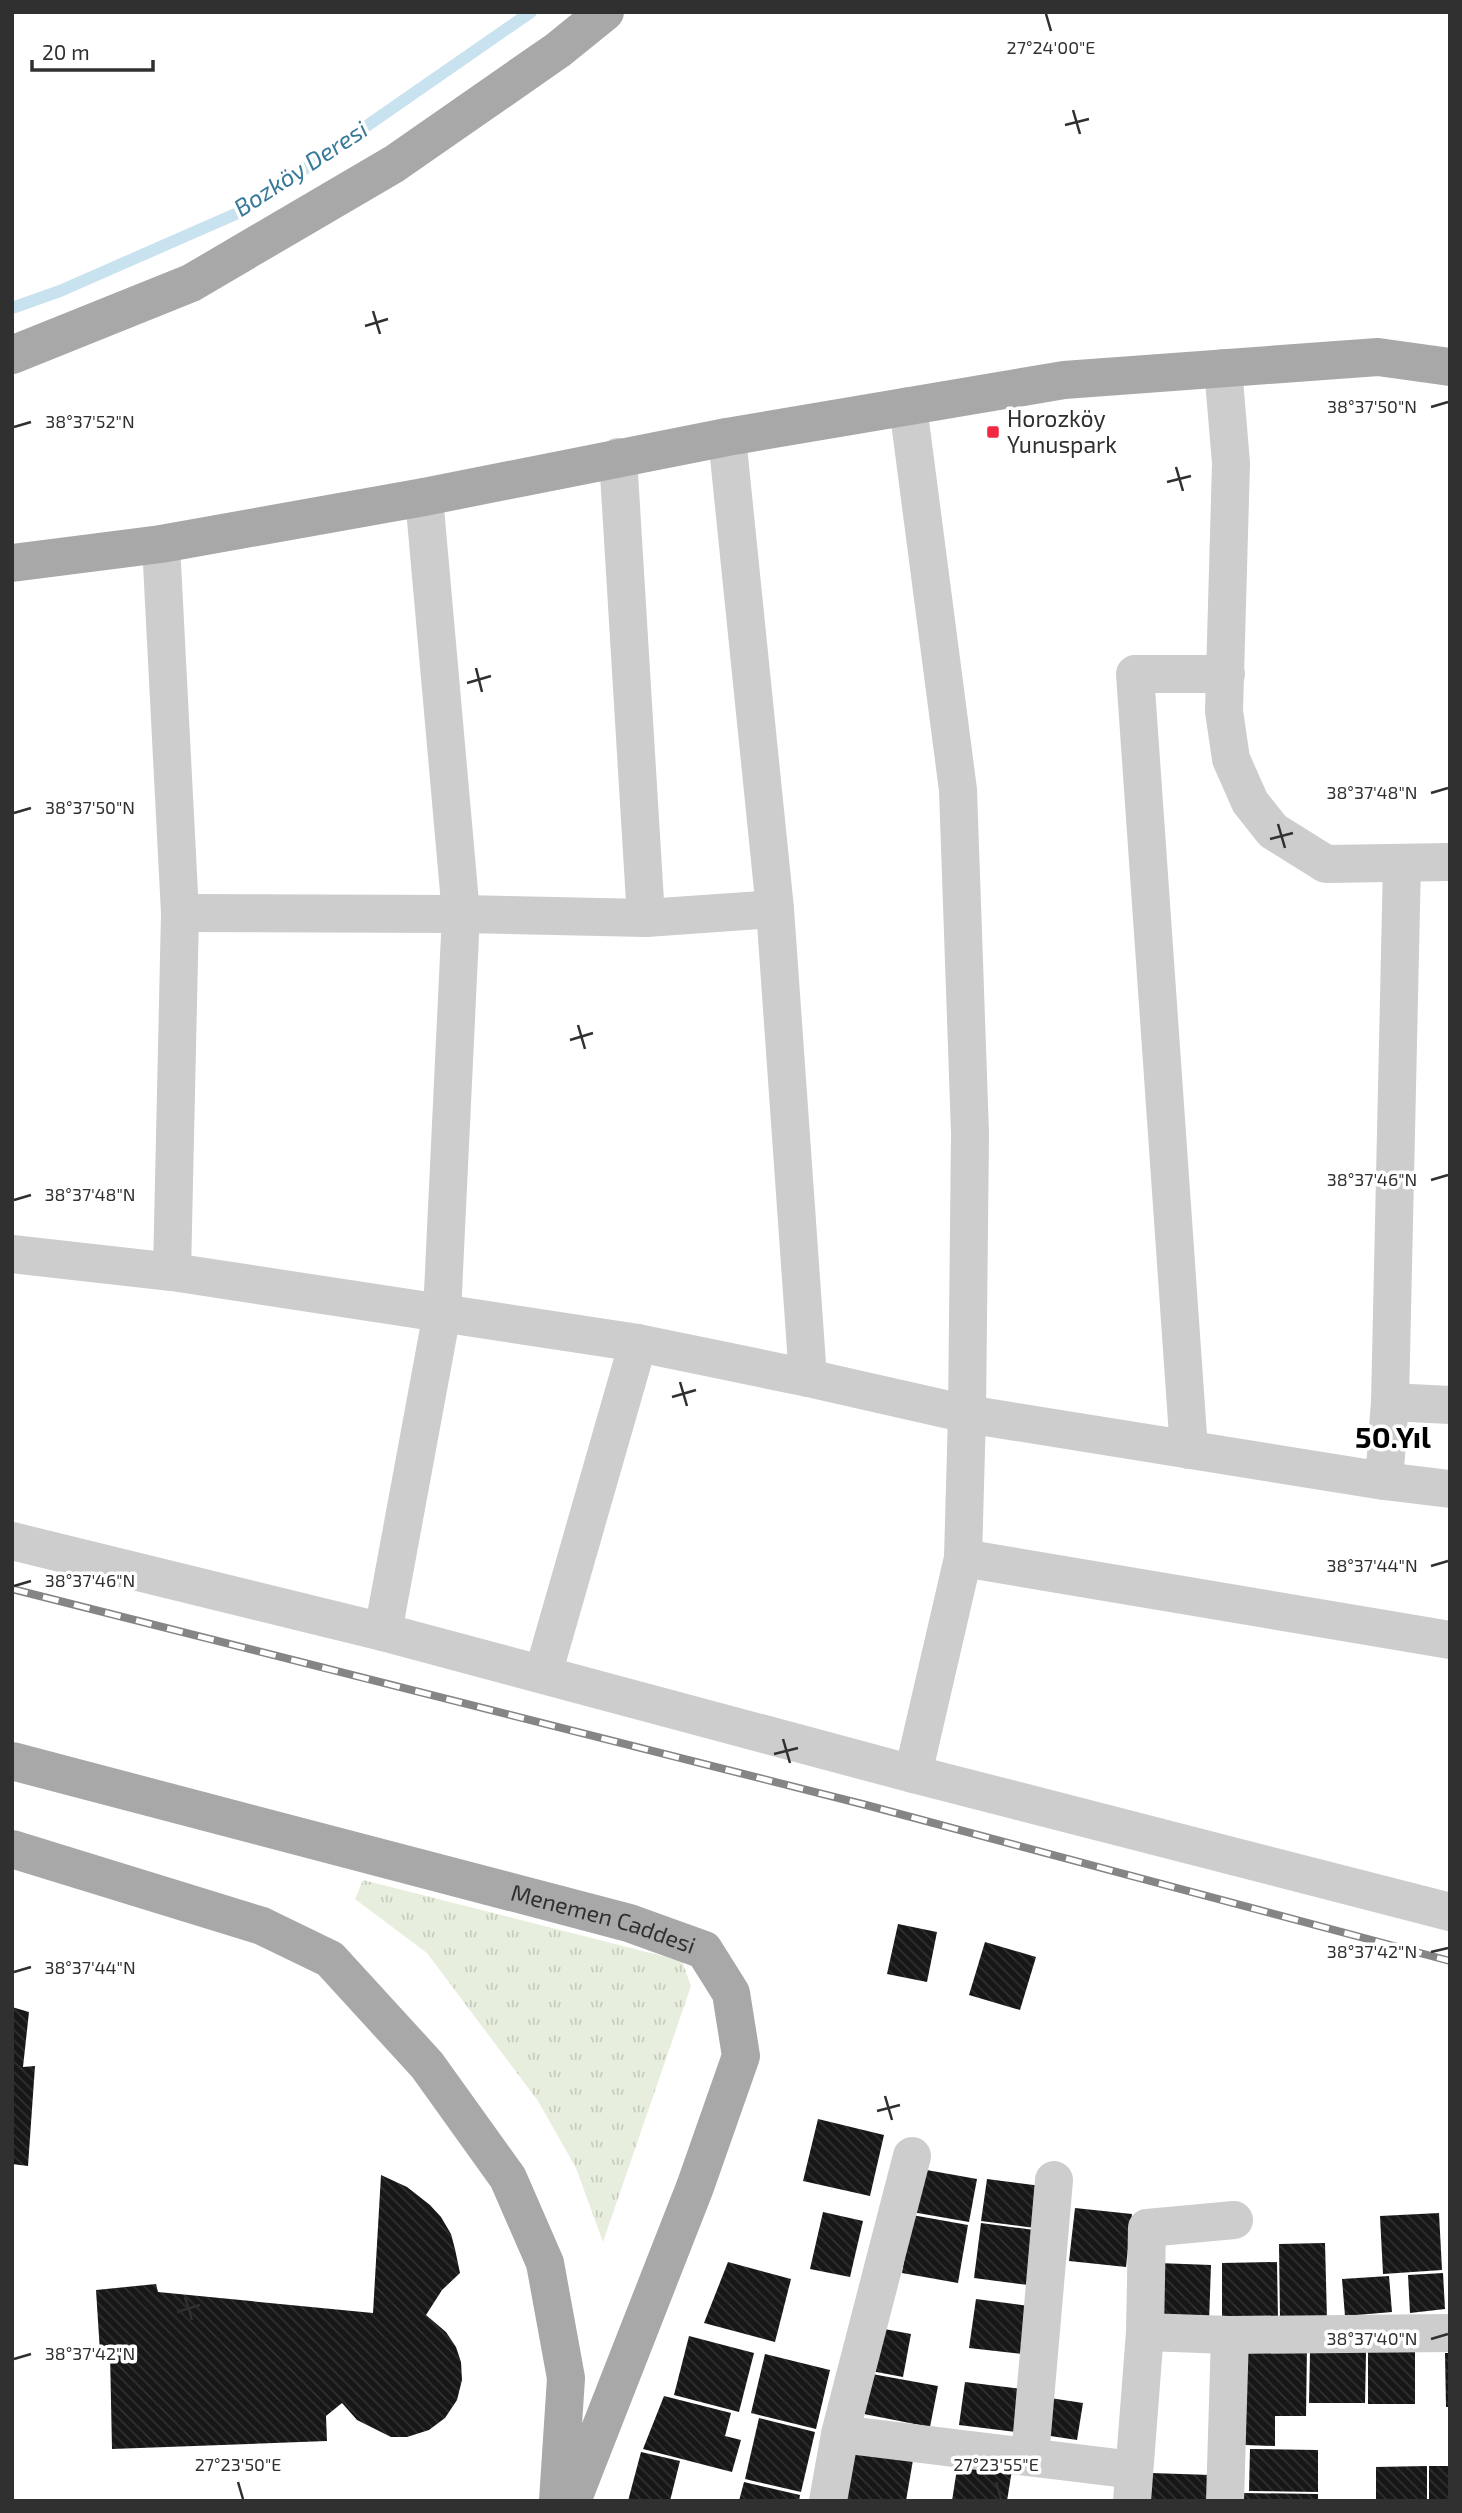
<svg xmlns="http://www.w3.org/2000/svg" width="1462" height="2513" viewBox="0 0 1462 2513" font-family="'Exo 2',sans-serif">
<defs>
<pattern id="grass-tufts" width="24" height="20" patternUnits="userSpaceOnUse" patternTransform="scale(1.75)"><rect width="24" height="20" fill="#e7eedd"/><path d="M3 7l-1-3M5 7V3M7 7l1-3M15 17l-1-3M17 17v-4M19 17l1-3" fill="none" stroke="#c6ccbe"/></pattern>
<pattern id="building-back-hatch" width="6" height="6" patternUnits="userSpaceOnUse" patternTransform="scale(1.75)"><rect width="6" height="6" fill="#171717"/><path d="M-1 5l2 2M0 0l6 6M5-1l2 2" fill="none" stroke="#303030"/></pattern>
</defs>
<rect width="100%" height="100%" fill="#fff"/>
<path fill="url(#grass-tufts)" d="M363,1880L682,1961L691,1986L603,2242L576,2168L538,2101L427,1953L355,1899Z"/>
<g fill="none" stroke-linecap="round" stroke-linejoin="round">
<path stroke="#c8e2ef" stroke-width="12" d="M12,308L60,291L247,209L531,12"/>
</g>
<g fill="url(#building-back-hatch)">
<path d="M898,1924L937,1932L927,1982L887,1974Z"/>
<path d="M985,1942L1036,1957L1020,2010L969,1995Z"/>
<path d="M12,2007L29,2012L23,2067L35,2066L28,2166L12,2164Z"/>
<path d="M818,2119L884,2135L870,2196L803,2181Z"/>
<path d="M921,2169L977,2179L969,2222L912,2212Z"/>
<path d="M381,2175L407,2187L430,2205L441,2217L451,2234L455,2249L460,2273L442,2290L426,2315L446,2332L456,2347L461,2362L462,2380L457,2400L445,2418L429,2430L407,2437H391L357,2420L342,2403L326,2416L327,2441L112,2449L110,2353L100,2352L96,2290L156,2284L158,2292L373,2313Z"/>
<path d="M987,2179L1041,2186L1035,2228L981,2221Z"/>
<path d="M1075,2208L1132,2214L1126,2267L1069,2261Z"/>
<path d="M823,2212L863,2221L850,2277L810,2269Z"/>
<path d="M1439,2213L1442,2270L1383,2274L1380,2216Z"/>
<path d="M912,2215L968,2225L958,2283L902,2273Z"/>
<path d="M981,2223L1034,2230L1028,2285L974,2278Z"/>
<path d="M1325,2243L1327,2319L1280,2320L1279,2244Z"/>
<path d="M728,2262L791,2279L775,2342L704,2323Z"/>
<path d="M1277,2262L1278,2320L1222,2321V2263Z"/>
<path d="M1158,2263L1211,2265L1209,2323L1156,2322Z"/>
<path d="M1443,2273L1445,2309L1410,2313L1408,2275Z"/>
<path d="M1389,2276L1392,2312L1345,2316L1342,2279Z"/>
<path d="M976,2299L1029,2306L1022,2354L969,2348Z"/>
<path d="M879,2328L911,2334L903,2377L871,2371Z"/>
<path d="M689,2336L754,2353L739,2412L674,2395Z"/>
<path d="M1246,2346H1307L1306,2416H1275V2446L1245,2445Z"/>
<path d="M1310,2352H1366L1365,2403H1309Z"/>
<rect x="1368" y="2352" width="47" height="52"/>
<path d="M1445,2353H1450V2407H1446Z"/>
<path d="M765,2354L830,2370L816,2429L751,2413Z"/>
<path d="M872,2374L938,2386L930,2427L864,2414Z"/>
<path d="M965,2382L1022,2389L1016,2432L959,2425Z"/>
<path d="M664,2396L731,2413L725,2436L741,2440L732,2472L643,2449Z"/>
<path d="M1050,2398L1083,2403L1077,2440L1044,2435Z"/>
<path d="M759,2418L815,2432L801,2492L745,2479Z"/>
<path d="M848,2444L914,2454L906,2501H839Z"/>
<path d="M960,2449L1014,2457L1007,2501H952Z"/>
<path d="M1250,2449L1318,2450V2492L1249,2491Z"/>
<path d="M641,2452L680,2461L670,2501H628Z"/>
<path d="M1427,2466V2501H1376V2467Z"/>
<rect x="1429" y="2466" width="21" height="35"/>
<path d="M1151,2473L1211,2475L1210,2501H1150Z"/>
<path d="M744,2482L800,2495L799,2501H739Z"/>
<path d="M1243,2493L1318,2494V2501H1243Z"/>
</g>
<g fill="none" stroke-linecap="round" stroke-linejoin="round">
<g stroke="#cdcdcd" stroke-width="38">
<path d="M1223,368L1231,463L1224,711L1231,759L1250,802L1273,831L1326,864L1450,862"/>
<path d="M908,406L958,790L970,1133L967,1414L963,1558L913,1774"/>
<path d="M727,437L775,909L808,1378"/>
<path d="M618,457L646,918"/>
<path d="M161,544L180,913L172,1272"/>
<path d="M180,913L461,914L646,918L775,909"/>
<path d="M12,1254L172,1272L638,1343L808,1378L967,1414L1384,1481L1450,1489"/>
<path d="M1390,1402L1450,1405"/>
<path d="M1189,1450L1135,674H1226"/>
<path d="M1384,1481L1390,1402L1402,863"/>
<path d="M12,1541L383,1632L913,1774L1450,1912"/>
<path d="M963,1558L1450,1640"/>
<path d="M383,1632L442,1313L461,914L424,497"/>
<path d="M543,1674L638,1343"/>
<path d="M1145,2332L1230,2335L1450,2333"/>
<path d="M840,2434L1134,2470"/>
<path d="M1030,2457L1054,2180"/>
<path d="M828,2501L840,2434L912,2156"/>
<path d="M1132,2501L1145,2332L1147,2228L1234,2220"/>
<path d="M1225,2501L1230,2335"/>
</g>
<g stroke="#a8a8a8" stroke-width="38">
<path d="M12,355L191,283L394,164L558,50L605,12"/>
<path d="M12,563L161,544L424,497L727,437L1064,380L1378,357L1450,367"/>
<path id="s1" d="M12,1761L629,1923L704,1950L731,1993L741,2056L695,2187L572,2501"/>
<path d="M12,1849L262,1926L330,1959L427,2065L508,2178L545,2263L566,2378L558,2501"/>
</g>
<g stroke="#858585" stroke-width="8">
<path id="rail" d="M12,1589L866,1805L1450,1961"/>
</g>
<use href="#rail" stroke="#fff" stroke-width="5" stroke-dasharray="16" stroke-linecap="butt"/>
</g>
<path fill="none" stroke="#303030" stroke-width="2.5" d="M1046,14L1051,31M1073,110L1080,134M1065,125L1089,119M373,311L380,334M365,326L388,319M1431,407L1448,402M14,427L31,422M1176,467L1183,491M1167,482L1191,476M476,668L482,692M467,683L491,676M1431,793L1448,788M14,813L31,808M1278,824L1285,848M1270,839L1293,833M578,1025L585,1049M570,1040L593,1033M1431,1180L1448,1175M14,1200L31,1195M680,1382L687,1406M672,1397L696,1390M1431,1566L1448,1561M14,1586L31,1581M783,1739L790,1763M774,1754L798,1748M1431,1952L1448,1948M14,1972L31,1967M885,2096L892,2120M877,2111L900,2105M185,2297L192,2320M177,2312L200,2305M1431,2339L1448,2334M14,2359L31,2354M238,2482L243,2499M996,2482L1001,2499"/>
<rect fill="#f22742" stroke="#fff" stroke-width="2.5" x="986" y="425" width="14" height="14" rx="3.5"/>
<g text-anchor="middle" stroke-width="7" stroke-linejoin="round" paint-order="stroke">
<g font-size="23" fill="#303030" stroke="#fff" text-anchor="start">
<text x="1007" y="427">Horozköy<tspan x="1007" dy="26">Yunuspark</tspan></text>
</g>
<g font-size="23" fill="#303030" stroke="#fff">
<text dy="8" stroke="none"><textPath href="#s1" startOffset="612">Menemen Caddesi</textPath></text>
</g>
<g font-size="24" font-style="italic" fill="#377999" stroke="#fff">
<text transform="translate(301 169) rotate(-33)" y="8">Bozköy Deresi</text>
</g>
<g font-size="30" font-weight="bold" fill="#000" stroke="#fff">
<text x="1393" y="1448">50.Yıl</text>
</g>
</g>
<g font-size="18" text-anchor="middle" fill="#303030" stroke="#fff" stroke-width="7" stroke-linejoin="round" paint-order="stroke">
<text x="1051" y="54">27°24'00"E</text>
<text x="1372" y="413">38°37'50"N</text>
<text x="90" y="428">38°37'52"N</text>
<text x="1372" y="799">38°37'48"N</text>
<text x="90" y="814">38°37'50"N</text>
<text x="1372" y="1186">38°37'46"N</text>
<text x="90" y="1201">38°37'48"N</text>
<text x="1372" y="1572">38°37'44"N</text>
<text x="90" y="1587">38°37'46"N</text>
<text x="1372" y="1958">38°37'42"N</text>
<text x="90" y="1974">38°37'44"N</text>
<text x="1372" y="2345">38°37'40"N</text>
<text x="90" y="2360">38°37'42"N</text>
<text x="238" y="2471">27°23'50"E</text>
<text x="996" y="2471">27°23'55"E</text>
</g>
<rect width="1462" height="2513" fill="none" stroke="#303030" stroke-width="28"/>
<path d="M32 60v10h121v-10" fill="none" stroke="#303030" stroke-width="3.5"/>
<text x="42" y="60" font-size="21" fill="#303030" stroke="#ffffff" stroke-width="5" paint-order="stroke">20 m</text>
</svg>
